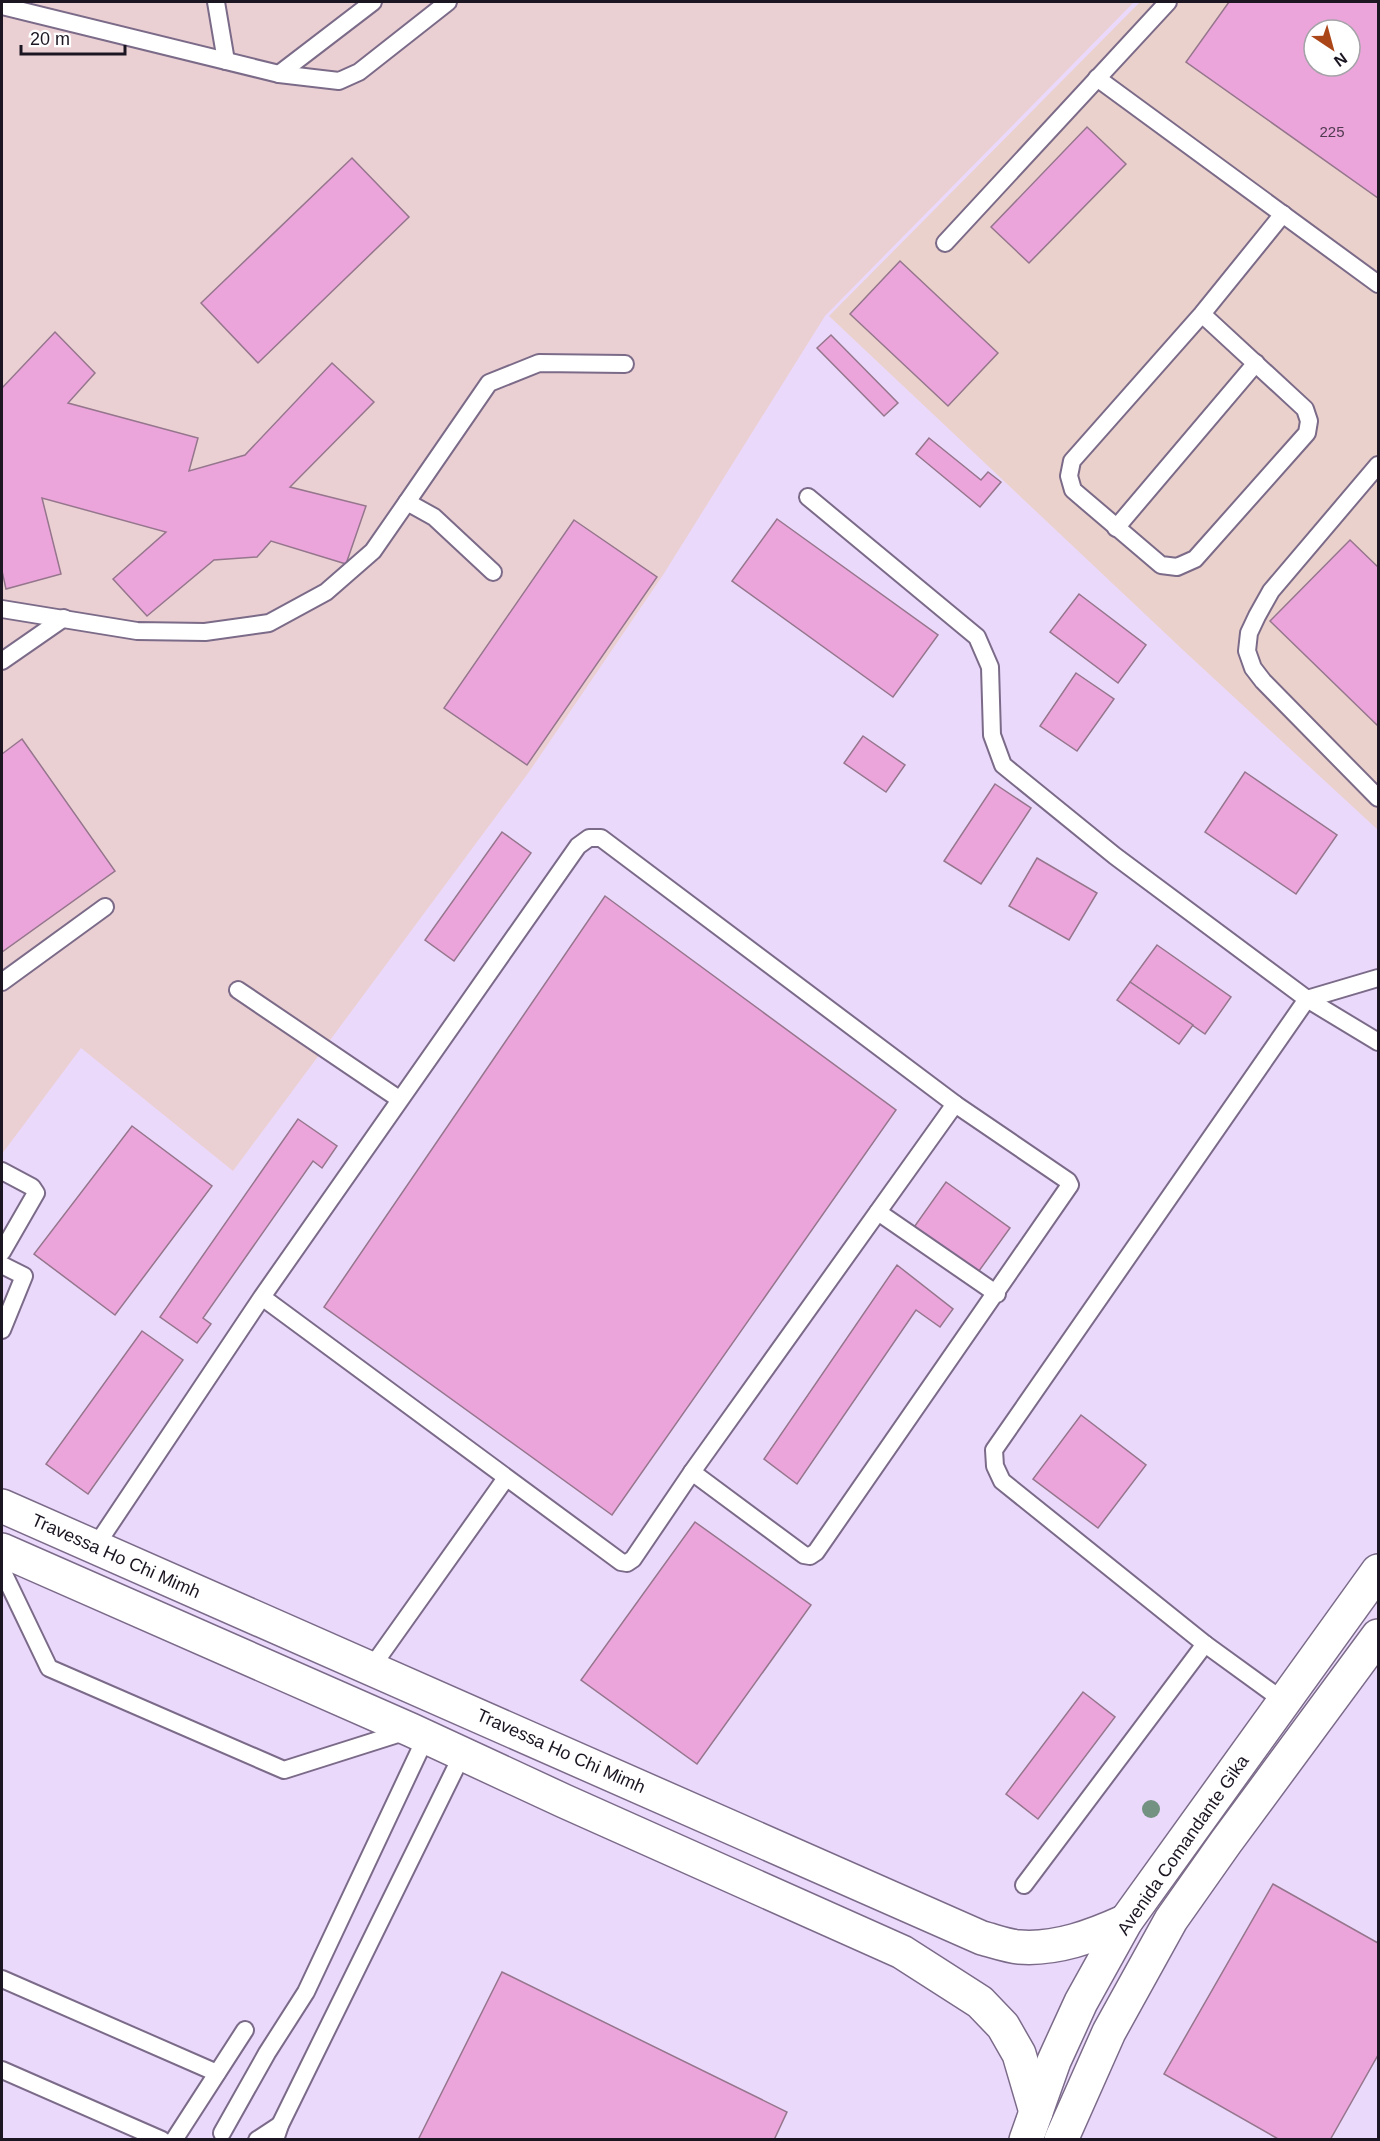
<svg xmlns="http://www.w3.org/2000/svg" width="1380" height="2141" viewBox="0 0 1380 2141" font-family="Arial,sans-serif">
<rect width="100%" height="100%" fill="#ebd9fc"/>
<path fill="#ebd0d3" d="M2,2H1134L825,316L663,575L529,772L233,1171L81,1048L2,1154Z"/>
<path fill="#ebd1cb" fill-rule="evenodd" d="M1140,2H1378V830L1183,650L829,316ZM1314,30H1350V66H1314Z"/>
<g fill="#eba5db" stroke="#95768d" stroke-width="1.5" fill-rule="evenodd">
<path d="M1229,2H1378V198L1186,62ZM1314,30H1350V66H1314Z"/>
<path d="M1087,127L1126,164L1029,263L991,227Z"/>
<path d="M352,158L409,217L258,363L201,303Z"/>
<path d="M900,261L998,353L948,406L850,314Z"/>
<path d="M55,332L95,373L68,403L198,438L189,471L245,455L332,363L374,402L290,487L366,506L346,564L271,541L257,557L214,560L147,616L113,579L166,532L42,498L61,574L6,589L2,571V388Z"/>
<path d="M831,335L898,403L884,416L817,348Z"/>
<path d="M929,438L981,480L988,472L1001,482L980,507L916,454Z"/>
<path d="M777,519L938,635L893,697L732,581Z"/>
<path d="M574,520L657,577L527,765L444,708Z"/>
<path d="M1350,540L1378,567V726L1270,621Z"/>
<path d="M1079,594L1146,645L1118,683L1050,632Z"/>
<path d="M1076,673L1114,699L1077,751L1040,726Z"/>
<path d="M863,736L905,765L886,792L844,763Z"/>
<path d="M22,739L115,871L2,952V754Z"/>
<path d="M1245,772L1337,835L1296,894L1205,832Z"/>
<path d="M995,784L1031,808L981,884L944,861Z"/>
<path d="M502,832L531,853L454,961L425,940Z"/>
<path d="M1037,858L1097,893L1069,940L1009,906Z"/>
<path d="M605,896L896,1110L612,1515L324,1307Z"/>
<path d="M1157,945L1231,997L1205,1034L1130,982Z"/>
<path d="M1130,982L1193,1025L1179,1044L1117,1000Z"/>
<path d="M298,1119L337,1146L322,1168L313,1161L203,1318L211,1324L197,1343L160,1317Z"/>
<path d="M132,1126L212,1186L115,1315L34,1254Z"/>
<path d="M946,1182L1010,1228L976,1275L912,1230Z"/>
<path d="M897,1265L953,1309L940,1327L916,1310L797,1484L764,1459Z"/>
<path d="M142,1331L183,1360L88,1494L46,1464Z"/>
<path d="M1081,1415L1146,1465L1098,1528L1033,1479Z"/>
<path d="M695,1522L811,1605L697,1764L581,1680Z"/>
<path d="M1083,1692L1115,1717L1038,1819L1006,1794Z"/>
<path d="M1273,1884L1378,1943V2055L1330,2140H1280L1164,2074Z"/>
<path d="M502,1972L787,2112L774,2140H418Z"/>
</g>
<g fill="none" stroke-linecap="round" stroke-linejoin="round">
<g stroke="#7b6b89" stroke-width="20">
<g id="service">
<path d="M216,2L226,61"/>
<path d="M2,6L279,74L339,81L359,72L448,2"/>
<path d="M279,74L373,2"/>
<path d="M1097,78L1378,284"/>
<path d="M945,243L1168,2"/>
<path d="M1202,314L1305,409L1309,421L1307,433L1195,559L1177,567L1161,565L1073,490L1069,476L1072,461L1202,314L1283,214"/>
<path d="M1378,465L1271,591L1257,616L1249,633L1247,651L1253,668L1263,681L1378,798"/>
<path d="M808,497L977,637L990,667L992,735L1003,765L1115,856L1307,999L1378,1042"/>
<path d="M407,502L489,383L539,363L625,364"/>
<path d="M1116,528L1256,363"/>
<path d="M2,609L137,631L205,632L269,623L326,592L373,551L407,502L434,517L493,572"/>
<path d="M2,661L64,618"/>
<path d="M2,982L105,907"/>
<path d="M238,990L399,1099"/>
<path d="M2,1171L32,1187L36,1193L2,1252"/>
<path d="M878,1212L997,1294"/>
<path d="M2,1265L24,1276L2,1330"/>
<path d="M692,1472L804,1555L810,1556L816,1552L1070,1185L1068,1181L955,1104"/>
<path d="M95,1547L262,1297L578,846L589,838H601L955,1104L692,1472L633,1559L627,1563L621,1562L262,1297"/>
<path d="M2,1570L49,1668L284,1770L407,1731"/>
<path d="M1205,1644L1285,1702"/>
<path d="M371,1668L506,1478"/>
<path d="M1024,1885L1205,1644L1002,1481L995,1466L994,1450L1307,999L1378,978"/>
<path d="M2,1979L217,2073"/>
<path d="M2,2070L162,2140"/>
<path d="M222,2133L267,2053L306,1992L426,1737"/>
<path d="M174,2140L245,2030"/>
<path d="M257,2140L280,2125"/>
<path d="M275,2140L280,2125L463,1753"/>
</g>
</g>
<g stroke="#7b6b89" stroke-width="36">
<g id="minor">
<path d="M2,1506L982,1938C994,1941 1007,1946 1019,1947C1056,1950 1093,1936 1126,1921"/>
<path d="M2,1550L411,1730L564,1801L902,1952L980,2002L1003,2026L1019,2054L1036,2112"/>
</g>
</g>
<g stroke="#7b6b89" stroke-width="36">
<g id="tertiary">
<path d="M1026,2140L1054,2061L1081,2002L1126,1921L1378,1571"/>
<path d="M1061,2140L1109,2032L1171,1920L1226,1842L1378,1636"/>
</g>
</g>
<use href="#service" stroke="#fff" stroke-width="16"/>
<use href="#minor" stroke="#fff" stroke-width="33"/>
<use href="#tertiary" stroke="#fff" stroke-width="33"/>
</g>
<circle fill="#739282" cx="1151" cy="1809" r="9"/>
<g text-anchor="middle" stroke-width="4.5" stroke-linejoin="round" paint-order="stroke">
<g font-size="15" fill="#503a50">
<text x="1332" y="137">225</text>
</g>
<g font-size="18" fill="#1c1622" stroke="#fff">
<text transform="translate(116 1556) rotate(24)" y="6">Travessa Ho Chi Mimh</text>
<text transform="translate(561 1751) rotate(24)" y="6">Travessa Ho Chi Mimh</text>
<text transform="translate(1183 1845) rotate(-55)" y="6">Avenida Comandante Gika</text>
</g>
</g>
<rect width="1380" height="2141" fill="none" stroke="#1c1622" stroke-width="6"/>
<g transform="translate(1332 48) rotate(144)"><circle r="28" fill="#ffffff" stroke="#a4a2a7" stroke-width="1.5"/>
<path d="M0-4.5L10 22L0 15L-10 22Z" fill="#ab4619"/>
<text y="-9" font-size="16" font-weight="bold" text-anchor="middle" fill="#1c1622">N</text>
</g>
<path d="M21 45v9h104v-9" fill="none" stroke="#1c1622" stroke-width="3"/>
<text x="30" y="45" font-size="18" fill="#1c1622" stroke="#ffffff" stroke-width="4.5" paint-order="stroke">20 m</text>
</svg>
